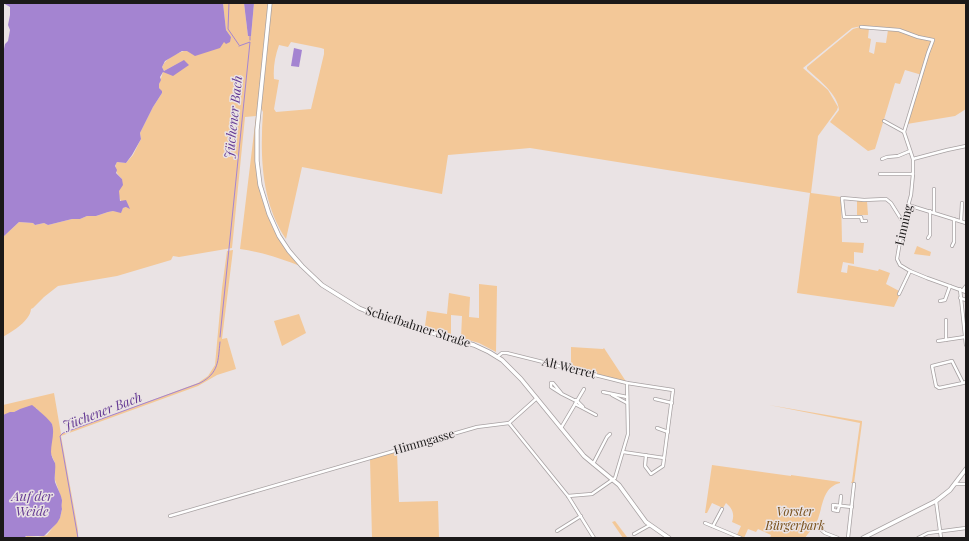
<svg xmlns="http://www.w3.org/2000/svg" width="969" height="541" viewBox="0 0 969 541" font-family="'Playfair Display',serif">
<rect width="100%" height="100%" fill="#eae3e4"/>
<g fill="#f3c898" fill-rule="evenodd">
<path d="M223,3H244L248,36H251L254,3H268L257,114H256L257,116C251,177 261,219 300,266C280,258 261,252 240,249L256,116L245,117L232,248L179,257L173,256L171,260L117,276L58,286L44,297L33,308L31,309C30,321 13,331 3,337V237L19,222L33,223L35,225L44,223L48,225L72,219H80L87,216H96L108,212L113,211L121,212L123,208L126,207C116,197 118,192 122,179C117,174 113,169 117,162L126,163L133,155L141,139L140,133L153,107L162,93L159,88V84L163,72L184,60L164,71L162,67C172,45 212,50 231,37L226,30Z"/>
<path d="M271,3H966V109L955,116L907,124L922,75L905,70L900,84L895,83L875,149L868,151L830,122L839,110C838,94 818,79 807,69V67L853,29L860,27L869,28L868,38L871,39L869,52L874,54L876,42L886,43L888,30L899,31L918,36C900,30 871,22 852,28L803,68L828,90L838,107L837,110L818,136L811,193L841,197L842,242L864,243L863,253L854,252V264L843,262L841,272L847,273L848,265L878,271L879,269L890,273L886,284L901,292L894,307L797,293L810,193L530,148L448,155L442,194L302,167L286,239C261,202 260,155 263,112L261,108ZM291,42L321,48L324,49V54L311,109L276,112L274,109L279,80L274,79C273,68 275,56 279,45L288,47Z"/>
<path d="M857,200L867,201L868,215H857Z"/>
<path d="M917,246L931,252L930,256L914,254Z"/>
<path d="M233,250L222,339L227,338L236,369L217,375L198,386L61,436L78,530V538H24L27,536L38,537L47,535L60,518L62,509L61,507L62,500L55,480V463L51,454V438L53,432L52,424L36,408L20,409L14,412L3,415V405L54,393L61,434L198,383L208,376L215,365L222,288L227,251Z"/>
<path d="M479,284L497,286L496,352L479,343L461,338L462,316L451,315V334L433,330L425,326L427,311L447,314L449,293L470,297L469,317L479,318Z"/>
<path d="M299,314L306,333L282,346L274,321Z"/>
<path d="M571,347L603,349L604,348L627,383L571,369Z"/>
<path d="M769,405L862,421V423L854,483H851L852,481L860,423Z"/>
<path d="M397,452L399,502L438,501L439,538H372L370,459Z"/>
<path d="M712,465L791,476V475L840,482V483C823,487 823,505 818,519C815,526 809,532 805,538H770L771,535L758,529L756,532L748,529L744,538L737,535L741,526L732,522C735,514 732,508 726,503L723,508L712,503L707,513H705Z"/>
<path d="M615,521L627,537L623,538L612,522Z"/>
</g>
<g fill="#a484d1">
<path d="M3,3H223L226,30L231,37L230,42L226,44L224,42L220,48L195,56L187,51H182L165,61L162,67L164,71L184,60L189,65L173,76L163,72L160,77L161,80L159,84V88L162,91V93L153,107L140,133L141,139L132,155L126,163L117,162L115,166L117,170L116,173L122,179L123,185L119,191L120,201L126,200L130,209L126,207L123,208L121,213L113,211L108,212L96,216H87L80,219H72L48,225L44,223L35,225L33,223L19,222L3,237V54L5,44L8,41L10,30L8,25L10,15V7Z"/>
<path d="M244,3H254L251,36H248Z"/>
<path d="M294,48L302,50L299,67L291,66Z"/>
<path d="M32,405C37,409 50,420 52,424C55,433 51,443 51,452C51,456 53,459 55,463C56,469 54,476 55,482C57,488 61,494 62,500C62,504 61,505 62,509L60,518L57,523L44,536H26L24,538H3V415L10,412H14L20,409Z"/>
</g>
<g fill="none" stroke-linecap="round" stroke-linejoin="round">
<g stroke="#a484d1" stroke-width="1">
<path d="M229,3L228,29L239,45"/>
<path d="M250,40V36"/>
<path d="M220,337L250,42L239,46"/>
<path d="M78,538L60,436L63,433L200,383C219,373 218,361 220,342"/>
</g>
<g stroke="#a8a2a3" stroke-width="4">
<g id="street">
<path d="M861,27L899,30L918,37L933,40L928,53L904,132L913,159V174L911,195L903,224L897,259L900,265L910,271L927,278L966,292"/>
<path d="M884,121L904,132"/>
<path d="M882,159L887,157L898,156L910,151"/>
<path d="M913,159L947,150L966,146"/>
<path d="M880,174H913"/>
<path d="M934,189V213"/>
<path d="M908,205L966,223"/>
<path d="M866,221H862L861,217H844L842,198L864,200L886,199L891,203L901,219L904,220"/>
<path d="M961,221L962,203"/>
<path d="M928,238L930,235V211"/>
<path d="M952,246L954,242V219"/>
<path d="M960,289L966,345"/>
<path d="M963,290L966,286"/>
<path d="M899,294L910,271"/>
<path d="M960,298L966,300"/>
<path d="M940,301L945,300L950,286"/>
<path d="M946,340V320"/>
<path d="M938,341L965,337"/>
<path d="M497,357L502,353H507L627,383L628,434L615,478L592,494L568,496"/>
<path d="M627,383L673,390L663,466L651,474L645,466L646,455"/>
<path d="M963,383L952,361L932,366L936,386L939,388L963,383L966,382"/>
<path d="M603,392L627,397"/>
<path d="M562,394L551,387V383H553L562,394L576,401"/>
<path d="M612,395L627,403"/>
<path d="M655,399L672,403"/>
<path d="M576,400L583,407"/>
<path d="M575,404L596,415"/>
<path d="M509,423L568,496L594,538"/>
<path d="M561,428L584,389"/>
<path d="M657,428L668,432"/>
<path d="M623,452L664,458"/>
<path d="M593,464L607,437L610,434"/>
<path d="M955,484H966"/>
<path d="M936,501L941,538"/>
<path d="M839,506L838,511L833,510V505L852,507"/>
<path d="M840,506L841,496"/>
<path d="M170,516L477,427L509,423L537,398"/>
<path d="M705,523L741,538"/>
<path d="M713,526L722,509"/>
<path d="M819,528L825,533L838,538"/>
<path d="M557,531L581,516"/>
<path d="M634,534L650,525"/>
<path d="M848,538L854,484"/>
<path d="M918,538L928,533L966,528"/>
</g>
</g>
<g stroke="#a8a2a3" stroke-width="5">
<g id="secondary">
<path d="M270,3L257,130V161L260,185L269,214L279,236L289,251L302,266L322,285L359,308L388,320L474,345L489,352L502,360L521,379L584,456L619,485L646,522L669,538"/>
<path d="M863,538L936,501L950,490L966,469"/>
</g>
</g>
<use href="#street" stroke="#fff" stroke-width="2.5"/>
<use href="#secondary" stroke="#fff" stroke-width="3.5"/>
</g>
<g text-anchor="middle" stroke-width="3" stroke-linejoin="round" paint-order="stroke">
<g font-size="12" fill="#1b1919" stroke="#eae3e4">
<text transform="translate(904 225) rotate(-77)" y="4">Linning</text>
<text transform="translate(418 327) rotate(18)" y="4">Schiefbahner Straße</text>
<text transform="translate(569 368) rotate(14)" y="4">Alt Werret</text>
<text transform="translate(424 442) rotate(-16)" y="4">Himmgasse</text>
</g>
<g font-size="12" font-style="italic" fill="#754c15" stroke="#eae3e4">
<text x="795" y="516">Vorster<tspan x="795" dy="14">Bürgerpark</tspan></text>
</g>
<g font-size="13" font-style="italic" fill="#633893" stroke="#eae3e4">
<text transform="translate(233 117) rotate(-84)" y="5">Jüchener Bach</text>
<text transform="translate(102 411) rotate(-21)" y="5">Jüchener Bach</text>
<text x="32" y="501">Auf der<tspan x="32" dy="15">Weide</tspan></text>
</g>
</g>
<rect width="969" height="541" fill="none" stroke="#1b1919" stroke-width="8"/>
</svg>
